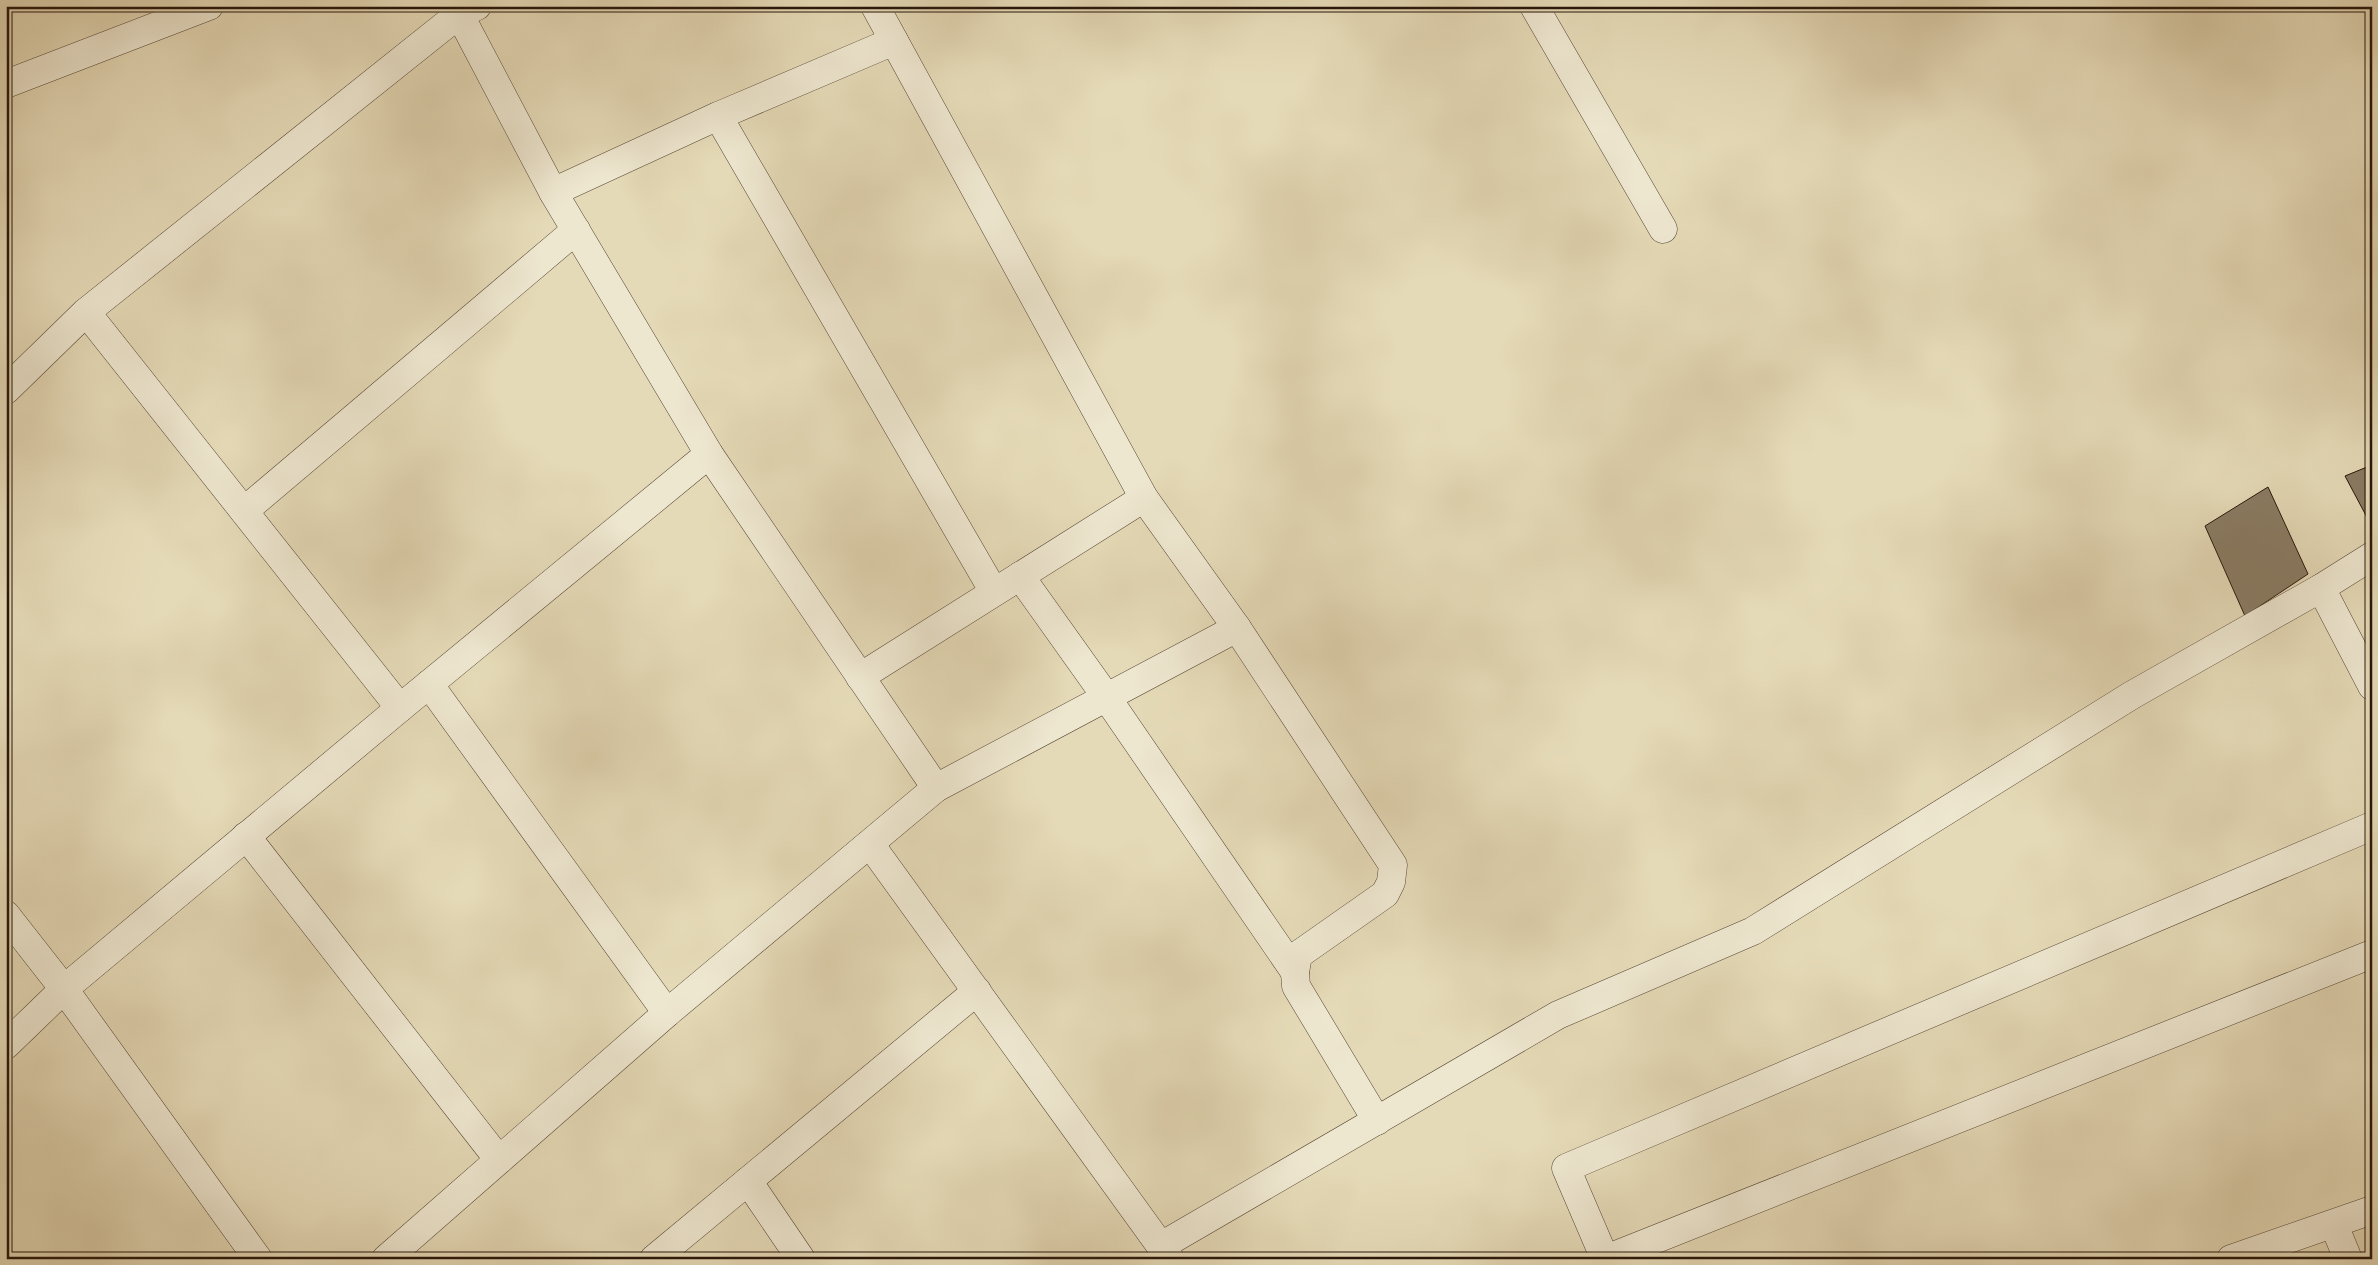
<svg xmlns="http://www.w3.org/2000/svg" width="2378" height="1265" viewBox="0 0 2378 1265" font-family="'IM FELL Great Primer',serif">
<rect width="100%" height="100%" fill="#e5dab7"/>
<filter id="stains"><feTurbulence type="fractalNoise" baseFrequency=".004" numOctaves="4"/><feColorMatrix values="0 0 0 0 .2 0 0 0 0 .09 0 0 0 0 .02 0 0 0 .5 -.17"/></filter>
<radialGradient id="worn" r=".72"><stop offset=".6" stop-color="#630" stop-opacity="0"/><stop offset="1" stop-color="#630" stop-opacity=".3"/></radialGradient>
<g fill="#8a7c64" stroke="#28160b">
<path d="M2372,465V523H2370L2345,476Z"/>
<path d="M2268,487L2308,574L2245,616L2205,526Z"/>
</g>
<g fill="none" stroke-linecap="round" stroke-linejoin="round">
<g stroke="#574736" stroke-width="29">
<g id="minor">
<path d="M875,6L1144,498L1237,628L936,788"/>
<path d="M1534,6L1663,229"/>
<path d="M6,84L209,6"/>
<path d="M718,116L994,592"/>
<path d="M553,192L718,116L894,41"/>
<path d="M86,312L400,708"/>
<path d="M6,390L86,312L458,15L477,6"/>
<path d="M244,511L576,230"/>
<path d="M1020,576L1107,698L1295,972"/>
<path d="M2321,588L2372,556"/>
<path d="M1237,628L1393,865L1391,882L1385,894L1298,955L1295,972L1296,986L1377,1121"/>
<path d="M860,677L1144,498"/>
<path d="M429,684L667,1013"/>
<path d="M246,836L499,1160"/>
<path d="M870,844L1170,1259"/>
<path d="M6,915L64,989L258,1259"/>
<path d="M6,1045L64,989L400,708L709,454"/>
<path d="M748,1181L801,1259"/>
<path d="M2334,1225L2348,1259"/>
<path d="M1161,1246L1558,1015L1753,931L2132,695L2321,588L2372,686"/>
<path d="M386,1259L667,1013L936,788L709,454L553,192L455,6"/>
<path d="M654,1259L977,991"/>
<path d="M1605,1259L1566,1168L2372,826"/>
<path d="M1606,1259L2372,954"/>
<path d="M2231,1259L2372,1210"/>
</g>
</g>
<use href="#minor" stroke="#eee7d0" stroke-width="28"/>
</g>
<rect width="2378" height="1265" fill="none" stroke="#e5dab7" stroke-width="25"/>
<rect x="8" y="8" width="2363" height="1250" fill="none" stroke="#28160b" stroke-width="2.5"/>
<rect x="12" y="12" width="2353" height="1240" fill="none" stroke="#28160b"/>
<rect width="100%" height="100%" filter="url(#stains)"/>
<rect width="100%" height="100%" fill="url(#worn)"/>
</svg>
